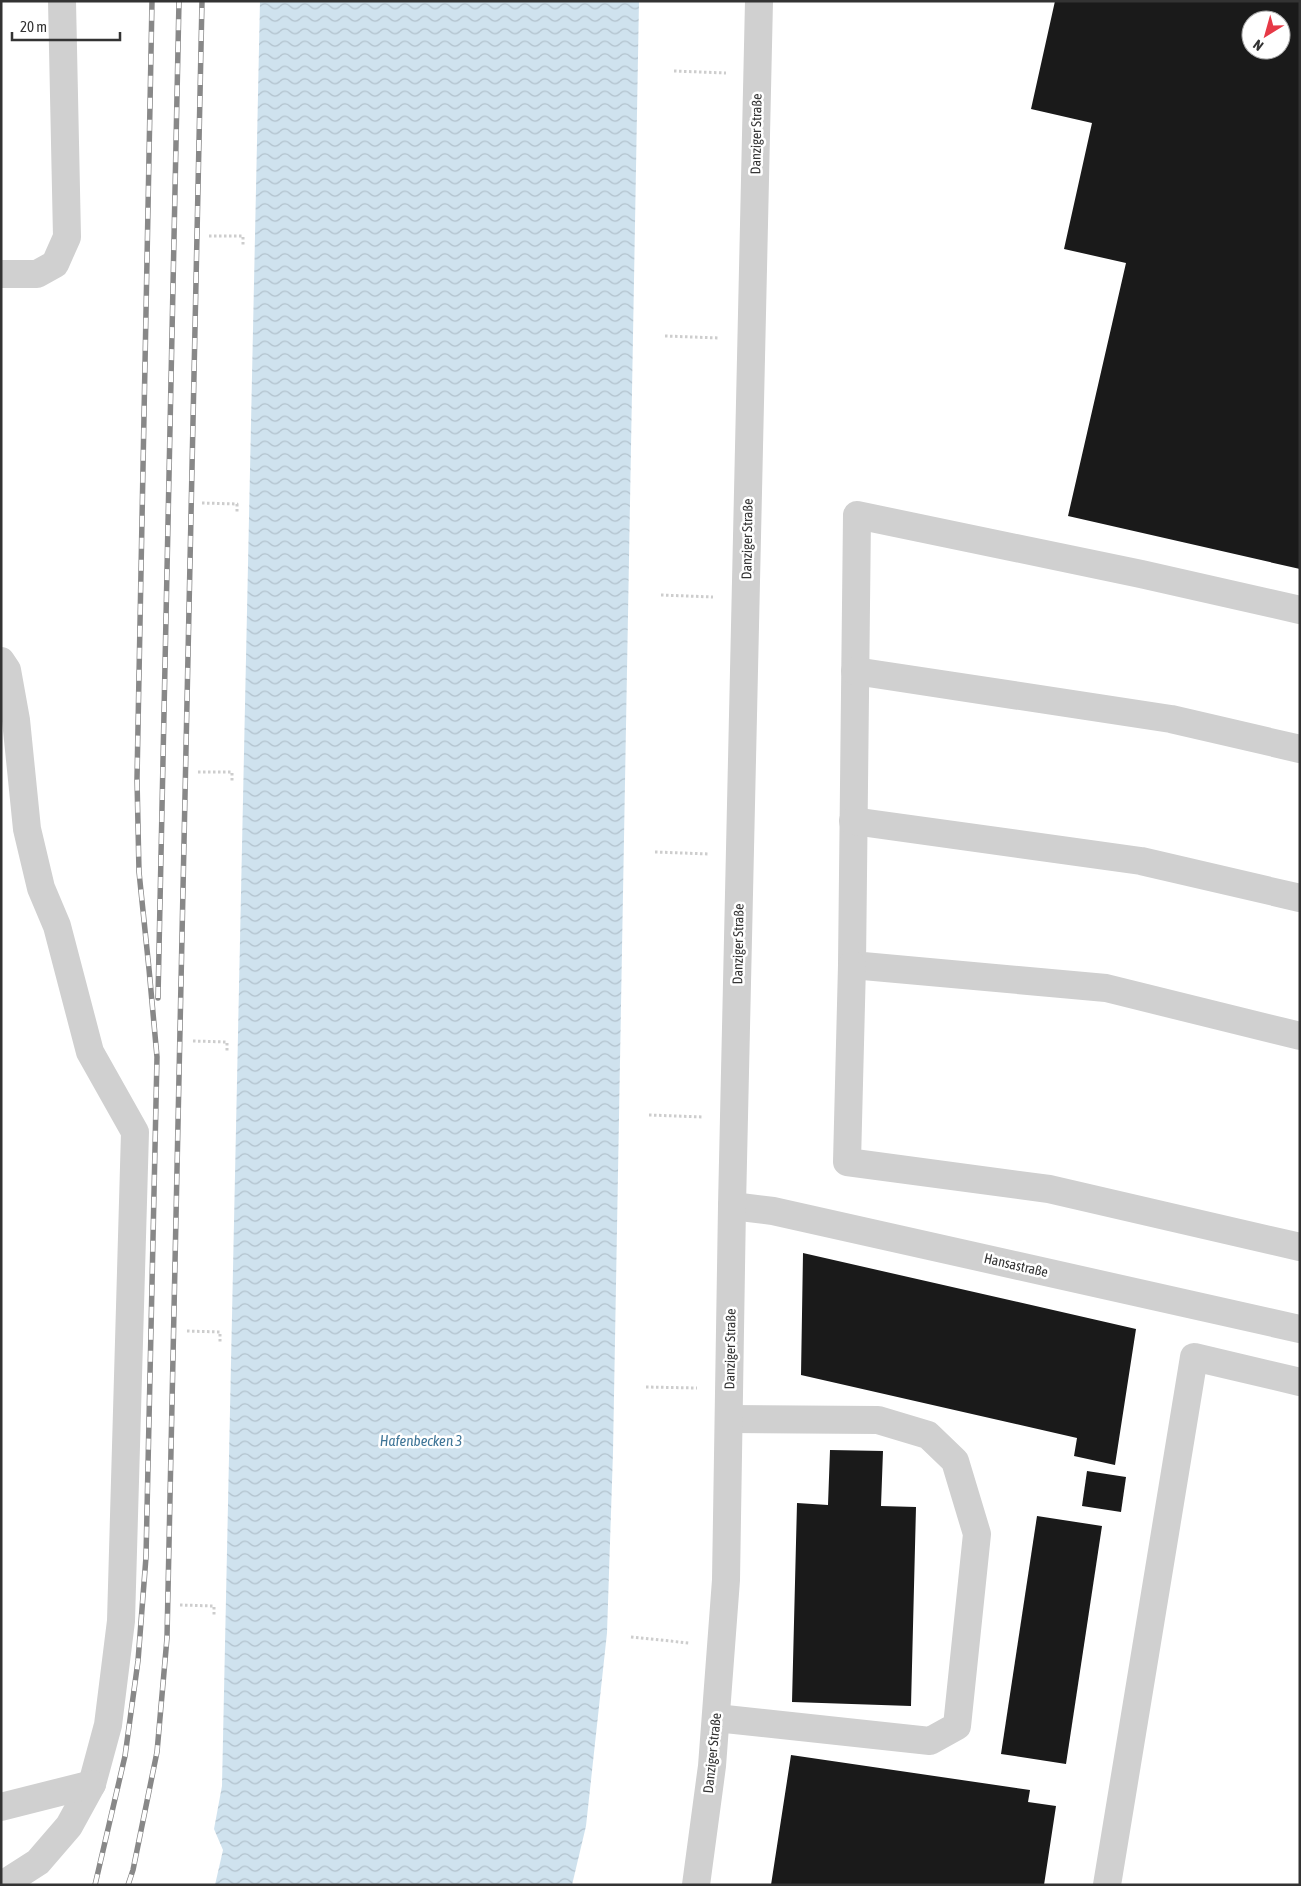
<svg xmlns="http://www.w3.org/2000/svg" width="1301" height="1886" viewBox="0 0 1301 1886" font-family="'Asap Condensed',sans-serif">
<defs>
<pattern id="water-waves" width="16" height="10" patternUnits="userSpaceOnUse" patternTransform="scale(1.25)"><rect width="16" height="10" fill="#cfe2ee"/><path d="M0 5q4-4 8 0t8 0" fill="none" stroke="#b2c2cd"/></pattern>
</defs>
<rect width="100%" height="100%" fill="#fff"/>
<path fill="url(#water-waves)" d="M260,1H639L613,1452L607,1633L586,1826L572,1885H215L223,1850L214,1829L222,1786Z"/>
<g fill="#1a1a1a" fill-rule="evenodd">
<path d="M1055,1H1300V569L1068,516L1126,263L1064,249L1092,123L1031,109ZM1251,20H1281V50H1251Z"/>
<path d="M803,1253L1136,1329L1115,1465L1074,1456L1077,1438L801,1375Z"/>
<path d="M830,1450L883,1451L881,1506L916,1507L911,1706L792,1702L797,1503L828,1505Z"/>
<path d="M1087,1471L1126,1477L1121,1512L1082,1506Z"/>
<path d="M1037,1516L1102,1526L1066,1764L1001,1754Z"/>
<path d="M791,1755L1030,1790L1028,1802L1056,1806L1044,1885H771Z"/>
</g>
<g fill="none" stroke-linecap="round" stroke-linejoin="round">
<g stroke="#cdcdcd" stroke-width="3" stroke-dasharray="2.5 2.5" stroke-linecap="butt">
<path d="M674,71L726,73"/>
<path d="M209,236H243V247"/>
<path d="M665,336L719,338"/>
<path d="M202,503L237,504V514"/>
<path d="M661,595L713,597"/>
<path d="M198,772H232V783"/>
<path d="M655,852L709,854"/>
<path d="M193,1041L227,1042V1052"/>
<path d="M649,1115L703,1117"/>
<path d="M187,1331L220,1332V1343"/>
<path d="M646,1387L697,1388"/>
<path d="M180,1605L214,1606V1616"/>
<path d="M631,1637L689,1643"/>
</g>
<g stroke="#d0d0d0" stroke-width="28">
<path d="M1,274H37L55,264L67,237L62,1"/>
<path d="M1300,610L1141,574L857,515L852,965L1106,988L1300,1036"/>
<path d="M1,661L7,670L16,720L27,829L41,888L57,926L90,1052L135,1132L121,1621L108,1725L92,1784L69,1826L38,1862L7,1882L1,1883"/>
<path d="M855,671L1171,719L1300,749"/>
<path d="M853,821L1141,861L1300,898"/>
<path d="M852,965L847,1162L1049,1189L1300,1247"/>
<path d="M732,1206L773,1211L1300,1329"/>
<path d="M716,1718L930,1741L957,1726L977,1534L955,1461L928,1435L878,1420L729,1419"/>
<path d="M1,1807L92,1784"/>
<path d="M696,1885L712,1766L726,1580L732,1206L759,1"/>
<path d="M1107,1885L1194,1357L1300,1382"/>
</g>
<g stroke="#888" stroke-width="5.5">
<g id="rail">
<path d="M158,998L179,1"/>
<path d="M95,1885L125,1756L138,1661L146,1557L157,1057L149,969L139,872L137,779L152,1"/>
<path d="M128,1885L133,1870L157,1752L167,1638L202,1"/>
</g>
</g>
<use href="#rail" stroke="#fff" stroke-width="4" stroke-dasharray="11" stroke-linecap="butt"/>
</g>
<g text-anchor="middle" stroke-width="5" stroke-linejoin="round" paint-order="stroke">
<g font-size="14" fill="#333" stroke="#fff">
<text transform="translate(756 134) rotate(-89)" y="5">Danziger Straße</text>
<text transform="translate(747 539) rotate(-89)" y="5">Danziger Straße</text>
<text transform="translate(738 944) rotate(-89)" y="5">Danziger Straße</text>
<text transform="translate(1016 1265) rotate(13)" y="5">Hansastraße</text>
<text transform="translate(730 1349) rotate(-89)" y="5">Danziger Straße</text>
<text transform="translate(712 1753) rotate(-84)" y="5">Danziger Straße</text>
</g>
<g font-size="15" font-style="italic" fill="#3f7597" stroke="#fff">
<text x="421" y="1446">Hafenbecken 3</text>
</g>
</g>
<rect width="1301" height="1886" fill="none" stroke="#333333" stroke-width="5"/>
<g transform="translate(1266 35) rotate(217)"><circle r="24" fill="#ffffff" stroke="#adadad"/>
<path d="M0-4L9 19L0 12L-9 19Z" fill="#e63946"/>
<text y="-8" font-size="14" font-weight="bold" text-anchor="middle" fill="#333333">N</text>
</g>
<path d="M12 32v8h108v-8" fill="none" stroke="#333333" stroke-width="2.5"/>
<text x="20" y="32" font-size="15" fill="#333333" stroke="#ffffff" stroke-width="4" paint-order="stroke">20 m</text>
</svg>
